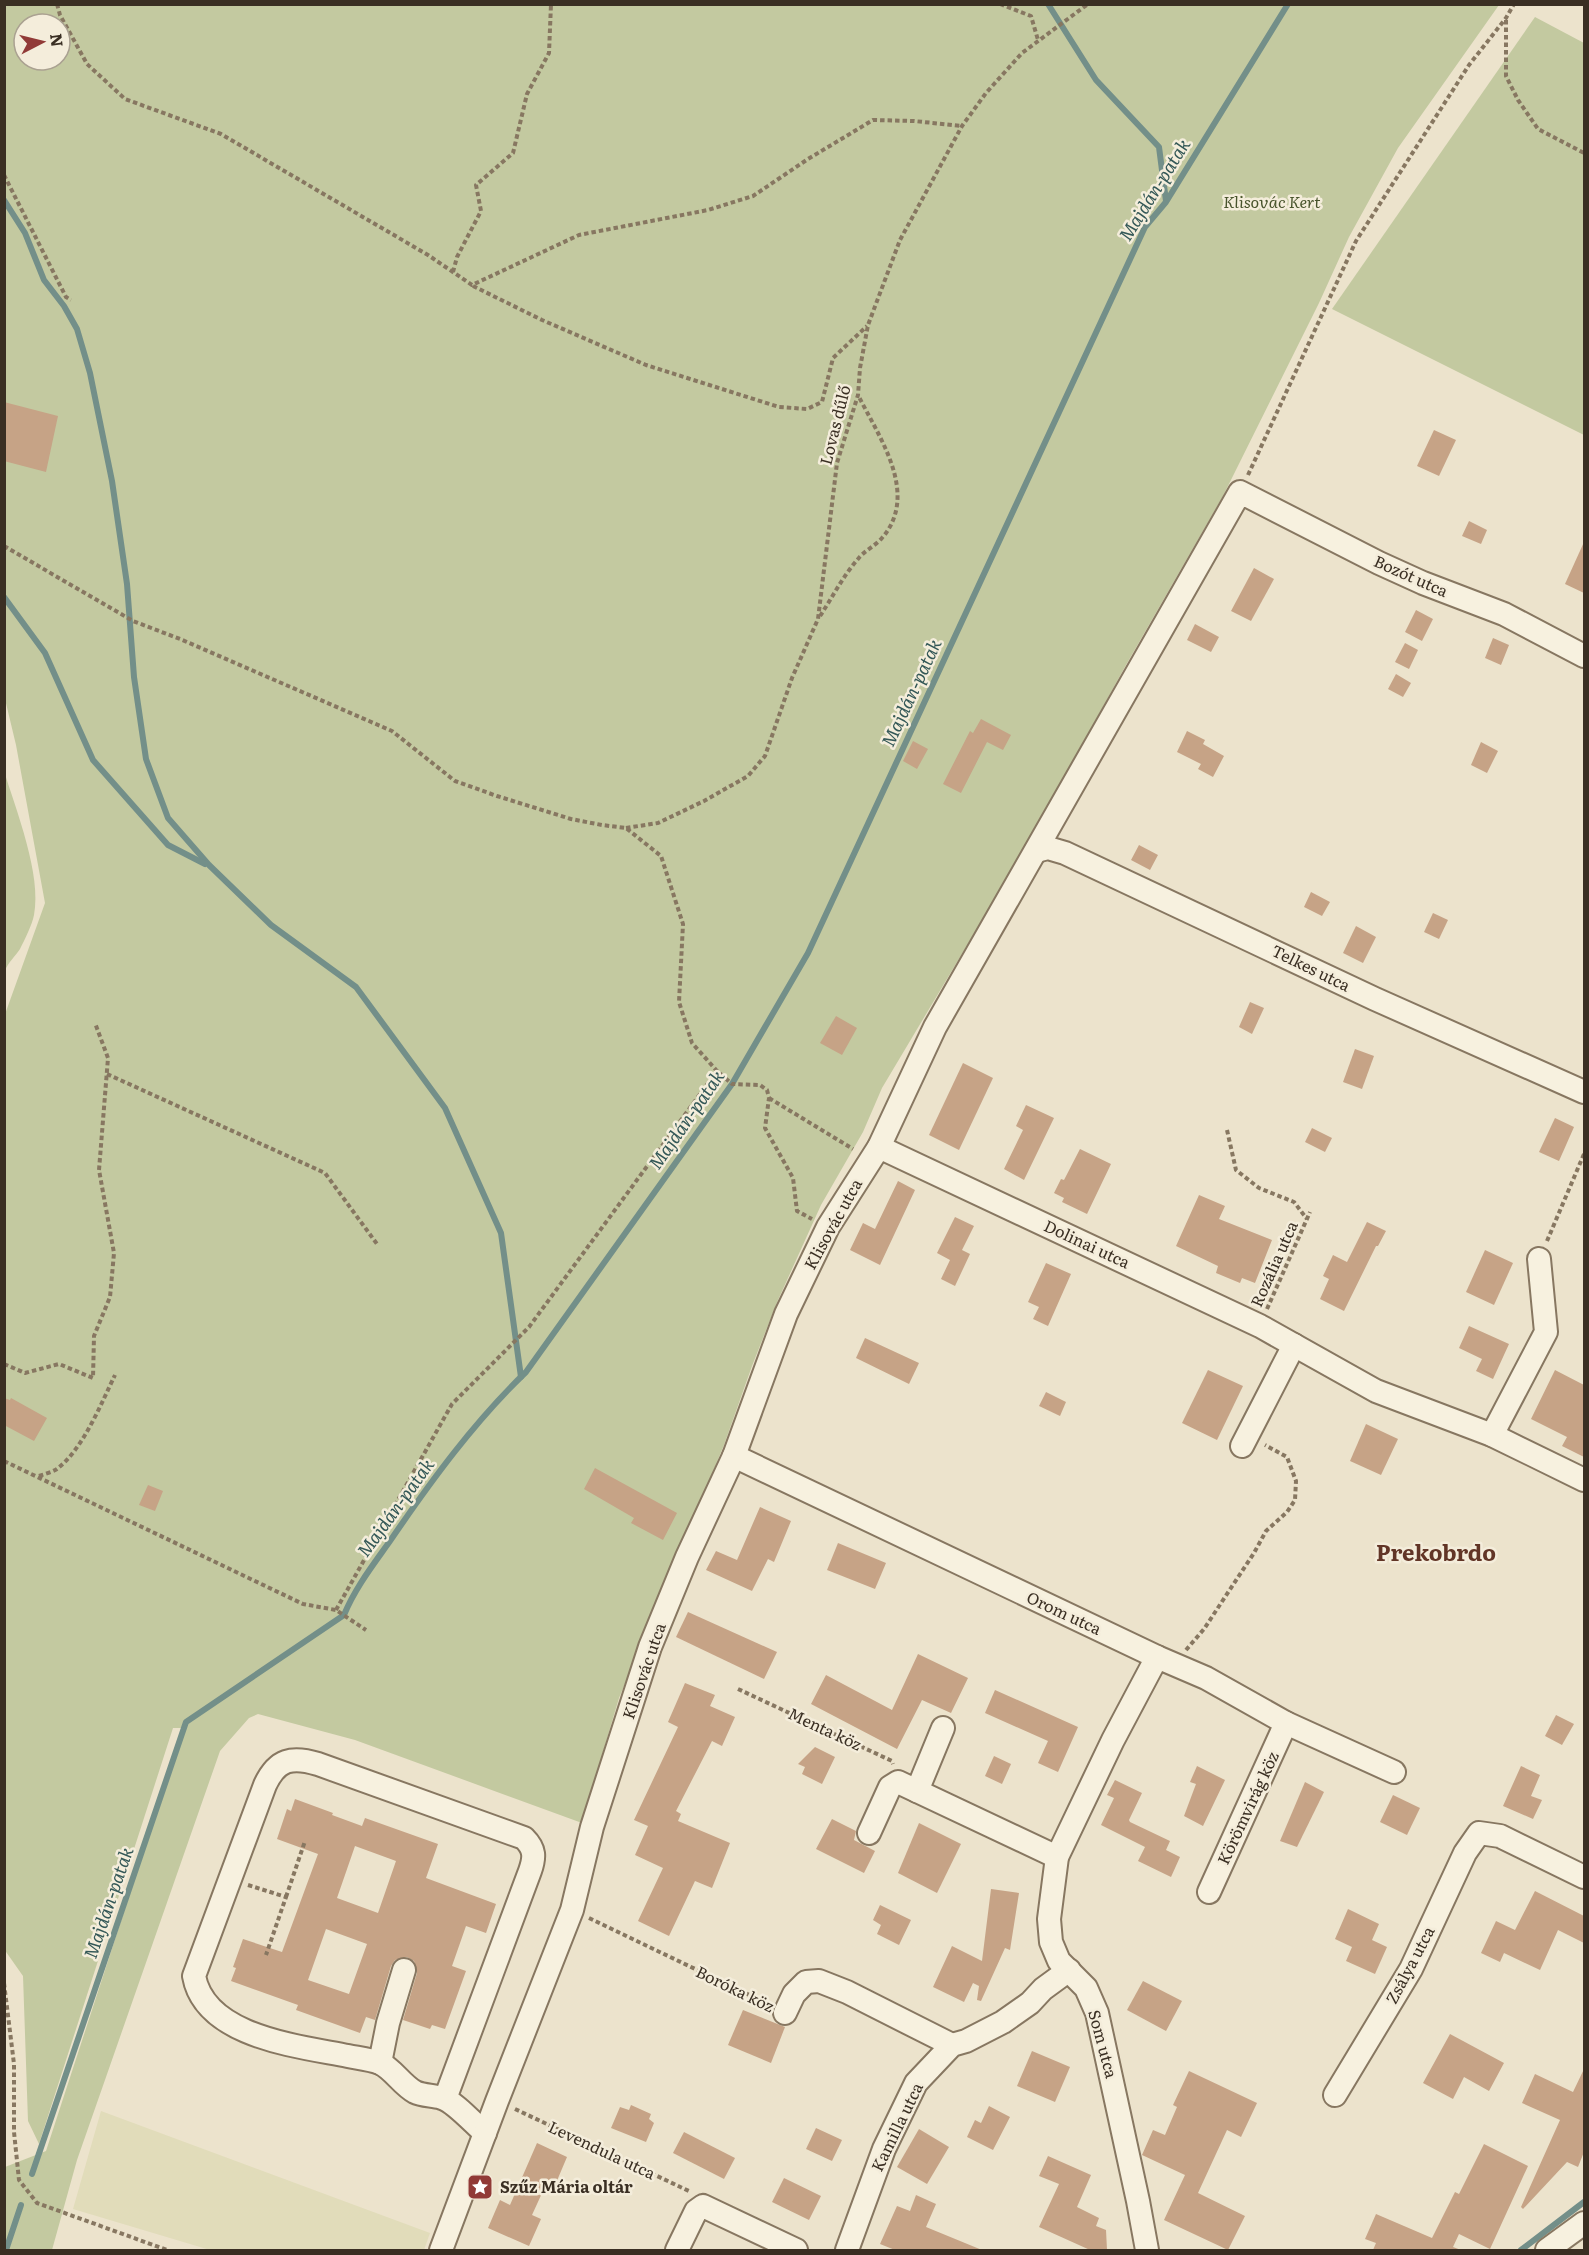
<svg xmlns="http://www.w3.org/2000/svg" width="1589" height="2255" viewBox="0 0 1589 2255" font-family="Literata,serif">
<rect width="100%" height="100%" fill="#ece3cc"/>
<path fill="#e1dcba" d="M101,2111L430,2233L424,2250H210L73,2209Z"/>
<g fill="#c3c9a0" fill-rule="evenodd">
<path d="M5,5H1499L1398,148L1349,237L1319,303L1223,496L1126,665L1025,848L882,1088L863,1132L821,1205L778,1300L752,1366L724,1445L619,1698L582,1823L355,1740L258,1714L249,1718L220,1751L77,2160L52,2250H5V2167L46,2151L184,1728H173L39,2144L28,2121L23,1976L4,1949V1017L45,903L16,745L5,699ZM24,24H60V60H24Z"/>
<path d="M1535,17L1584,43V435L1332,309Z"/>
<path d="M4,771C16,810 42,875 34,915C32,925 25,939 20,949C15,957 8,962 5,971Z"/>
</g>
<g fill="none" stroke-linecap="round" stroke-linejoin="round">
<g stroke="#738f89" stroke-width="6">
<path d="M1048,4L1096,80L1159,147L1166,201"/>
<path d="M4,200L25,233L44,280L64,306L77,329L90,373L112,481L127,584L134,677L146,759L168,818L209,865L271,925L356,987L445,1108L501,1233L521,1377"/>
<path d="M4,597L45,653L93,760L168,845L205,864"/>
<path d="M32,2174L186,1722L344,1615C355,1588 373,1565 390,1541C431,1481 474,1422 526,1372L732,1084L808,953L1145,227L1166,202L1288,4"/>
<path d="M6,2250L21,2205"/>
<path d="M1521,2250L1584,2202"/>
</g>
</g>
<g fill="#c6a386" fill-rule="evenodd">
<path d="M4,402L58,416L46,472L4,461Z"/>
<path d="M1434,430L1456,440L1439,476L1417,466Z"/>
<path d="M1469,521L1487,530L1481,544L1462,536Z"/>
<path d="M1584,542V593L1565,584Z"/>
<path d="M1254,568L1274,579L1251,621L1231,611Z"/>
<path d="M1416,610L1433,619L1422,641L1405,632Z"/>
<path d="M1195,624L1219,637L1211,652L1187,640Z"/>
<path d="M1493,638L1509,645L1501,665L1485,658Z"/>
<path d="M1405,643L1418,650L1409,669L1395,662Z"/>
<path d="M1396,674L1411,683L1403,697L1388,689Z"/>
<path d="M981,719L1011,735L1003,750L987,742L961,793L943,784L970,731L973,733Z"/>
<path d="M1187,731L1205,740L1203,744L1224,756L1213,777L1198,769L1201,764L1177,752Z"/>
<path d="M913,741L928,749L917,769L903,761Z"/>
<path d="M1481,742L1498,751L1487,773L1471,765Z"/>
<path d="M1139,845L1158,855L1150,870L1131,860Z"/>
<path d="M1311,892L1330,902L1322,916L1304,907Z"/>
<path d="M1433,913L1448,920L1439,939L1424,932Z"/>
<path d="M1356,926L1376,937L1363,963L1343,953Z"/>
<path d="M1250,1002L1264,1008L1252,1034L1239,1027Z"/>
<path d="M836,1016L857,1028L842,1055L820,1043Z"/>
<path d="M1355,1049L1374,1056L1362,1089L1343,1082Z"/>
<path d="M963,1063L993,1078L959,1150L929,1135Z"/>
<path d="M1026,1105L1054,1118L1024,1180L1004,1169L1023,1130L1016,1126Z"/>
<path d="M1555,1118L1574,1127L1559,1161L1539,1152Z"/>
<path d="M1312,1128L1332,1138L1325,1152L1305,1142Z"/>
<path d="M1080,1149L1111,1164L1087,1214L1062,1202L1064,1198L1054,1193L1061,1179L1064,1180Z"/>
<path d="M898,1181L915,1190L880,1265L850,1250L863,1223L875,1229Z"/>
<path d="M1199,1195L1225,1206L1219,1219L1272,1240L1255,1283L1242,1278L1240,1283L1216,1273L1218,1266L1176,1246Z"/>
<path d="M955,1217L974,1226L962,1250L970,1254L955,1286L941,1279L950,1260L937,1253Z"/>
<path d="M1367,1222L1386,1231L1378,1246H1376L1344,1311L1320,1299L1329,1279L1323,1276L1333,1255L1347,1262Z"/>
<path d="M1485,1250L1513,1263L1494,1305L1466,1292Z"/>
<path d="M1046,1263L1071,1274L1048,1326L1033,1319L1039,1307L1028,1302Z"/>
<path d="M1469,1326L1509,1344L1493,1379L1476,1371L1482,1359L1459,1348Z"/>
<path d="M865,1338L919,1363L909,1384L856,1358Z"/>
<path d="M1208,1370L1243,1386L1217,1440L1182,1423Z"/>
<path d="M1555,1370L1584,1385V1457L1562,1446L1567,1437L1531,1419Z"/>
<path d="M1046,1392L1066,1402L1060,1416L1039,1406Z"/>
<path d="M4,1398L10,1400L11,1398L47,1418L34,1441L4,1425Z"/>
<path d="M1366,1424L1398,1439L1381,1475L1350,1461Z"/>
<path d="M595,1468L677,1513L663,1540L631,1523L634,1518L584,1489Z"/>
<path d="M148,1485L163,1491L155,1511L139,1505Z"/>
<path d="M760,1507L791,1521L774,1562L768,1559L752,1591L706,1570L716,1551L737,1560Z"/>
<path d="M838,1543L886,1563L875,1589L827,1570Z"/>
<path d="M688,1612L777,1652L764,1679L676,1637Z"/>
<path d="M918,1654L968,1678L951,1713L922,1700L897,1749L811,1704L826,1675L892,1710Z"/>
<path d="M685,1683L715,1695L710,1706L735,1717L722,1746L712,1741L676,1811L681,1814L678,1821L730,1843L712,1888L695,1881L669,1936L638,1921L663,1868L635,1855L648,1826L634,1820L678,1727L668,1722Z"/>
<path d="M995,1690L1078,1727L1058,1772L1038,1763L1048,1741L985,1713Z"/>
<path d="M1556,1715L1574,1724L1562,1745L1545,1736Z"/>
<path d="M815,1747L835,1757L822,1784L802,1774L805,1767L798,1764Z"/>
<path d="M994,1756L1011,1764L1002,1784L985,1776Z"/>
<path d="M1197,1766L1225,1780L1203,1826L1184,1816L1196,1784L1190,1782Z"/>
<path d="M1521,1766L1540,1775L1531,1796L1542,1800L1533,1819L1503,1806Z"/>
<path d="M1115,1780L1142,1793L1129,1820L1130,1822L1170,1841L1166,1850L1180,1857L1171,1877L1138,1861L1145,1847L1101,1825L1114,1798L1107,1795Z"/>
<path d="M1305,1782L1324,1792L1297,1847L1280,1841Z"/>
<path d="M1393,1795L1420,1808L1407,1835L1380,1822Z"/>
<path d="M295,1799L333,1813L332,1815L362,1826L365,1818L438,1844L426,1878L496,1904L486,1933L466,1926L452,1966L466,1971L445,2029L432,2025L430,2029L403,2020L417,1973L414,1961L407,1957L395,1960L391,1966L375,2020L366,2017L360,2033L296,2010L298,2005L231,1981L236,1968L233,1967L243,1939L282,1952L318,1854L277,1839L287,1809L291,1811ZM355,1846L396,1861L378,1913L337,1898ZM326,1929L367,1944L349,1994L308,1980Z"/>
<path d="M832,1819L856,1831L854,1840L875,1851L864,1873L816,1849Z"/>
<path d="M919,1823L961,1844L937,1893L898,1873Z"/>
<path d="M991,1889L1019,1893L1010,1950L1005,1948L981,2001L977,2000L979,1986L973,1983L964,2002L933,1987L952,1946L982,1961Z"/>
<path d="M1535,1891L1584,1916V1943L1558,1930L1540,1970L1504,1953L1500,1962L1481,1953L1496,1921L1515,1930Z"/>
<path d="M880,1905L911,1920L899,1945L877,1934L881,1925L873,1920Z"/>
<path d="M1348,1909L1379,1924L1372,1940L1387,1947L1375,1974L1346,1961L1352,1947L1335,1939Z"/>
<path d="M1143,1981L1182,2001L1166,2031L1127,2010Z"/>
<path d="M743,2010L785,2027L771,2063L728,2045Z"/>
<path d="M1450,2034L1504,2063L1489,2091L1464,2077L1453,2099L1423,2083Z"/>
<path d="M1032,2051L1070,2067L1055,2102L1017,2086Z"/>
<path d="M1584,2069V2152L1578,2167L1567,2162L1523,2209L1521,2207L1560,2120L1522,2103L1535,2074L1573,2092Z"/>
<path d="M1189,2071L1257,2103L1241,2137L1227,2130L1198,2193L1245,2216L1228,2250L1164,2220L1185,2175L1142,2155L1153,2130L1165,2135L1177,2107L1173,2105Z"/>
<path d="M631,2105L651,2114L649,2119L654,2123L646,2142L611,2128L620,2107L629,2110Z"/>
<path d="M989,2106L1010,2117L993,2150L967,2137L975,2120L981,2123Z"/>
<path d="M816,2128L842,2140L832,2161L806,2149Z"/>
<path d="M919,2129L949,2147L927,2184L897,2167Z"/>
<path d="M684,2132L735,2158L724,2179L673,2153Z"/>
<path d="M537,2143L567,2157L556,2183L548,2180L532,2215L541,2219L529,2246L488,2228L500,2200L510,2205Z"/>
<path d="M1484,2144L1528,2166L1490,2249L1459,2234L1453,2247L1461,2250H1373L1376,2243L1365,2239L1376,2214L1432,2238L1455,2192L1459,2194Z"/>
<path d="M1048,2156L1091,2175L1077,2207L1099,2218L1096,2226L1106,2230L1107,2250H1090L1039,2227L1059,2184L1039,2176Z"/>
<path d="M784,2178L821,2196L809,2220L772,2202Z"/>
<path d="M916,2195L936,2204L926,2227L982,2250H895L880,2244L897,2206L910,2211Z"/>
</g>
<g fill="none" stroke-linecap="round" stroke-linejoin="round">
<g stroke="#877761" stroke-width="26">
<g id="minor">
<path d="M1036,851L1048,848L1065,853L1375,999L1584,1092"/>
<path d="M879,1147L1260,1326L1376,1391L1492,1435L1584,1480"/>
<path d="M1492,1435L1546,1332L1539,1259"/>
<path d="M1242,1446L1294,1345"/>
<path d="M734,1456L1157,1657L1206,1678L1286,1723L1394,1772"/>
<path d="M917,1791L943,1728"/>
<path d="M869,1833L890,1787L898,1782L1057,1857"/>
<path d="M1209,1892L1286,1723"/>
<path d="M785,2013L794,1994L806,1982L819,1981L847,1992L952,2045"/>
<path d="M380,2063L388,2023L404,1970"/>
<path d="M1335,2095L1411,1969L1465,1853L1479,1833L1500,1836L1584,1877"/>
<path d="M445,2099L530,1871C535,1857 535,1849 524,1838L318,1764C292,1756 277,1759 265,1785L194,1976C205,2037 298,2046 348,2056C358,2058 370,2059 380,2063C393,2069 402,2085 415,2092C423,2096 434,2095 442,2098C455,2102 474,2124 485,2133"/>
<path d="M441,2250L497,2101L572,1910L592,1827L650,1647L687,1557L734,1456L786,1314L828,1227L879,1147L935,1027L1240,492L1379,563L1423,583L1504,614L1584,656"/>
<path d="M677,2250L696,2211L703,2206L796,2250"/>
<path d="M847,2250L884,2149L916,2083L952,2045L966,2041L1003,2022L1030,2003L1043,1989L1069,1970"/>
<path d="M1147,2250L1138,2201L1097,2013L1086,1988L1059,1961L1051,1942L1049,1919L1057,1857L1113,1740L1157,1657"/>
<path d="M1547,2250L1584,2223"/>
</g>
</g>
<g stroke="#877761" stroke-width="4" stroke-dasharray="4.5 3" stroke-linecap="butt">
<path d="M57,4L60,15L87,64L125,99L221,134L428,255L472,285L579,235L708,210L753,196L808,159L873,120L914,121L962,126"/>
<path d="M1000,4L1031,16L1038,40"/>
<path d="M1506,20V76L1518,100L1538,129L1584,153"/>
<path d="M4,175L66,297L71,300"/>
<path d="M453,272L457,257L481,211L476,185L513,153L527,94L549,53L551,4"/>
<path d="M473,286L542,320L646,365L779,407L807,409L822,402L833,358L867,326"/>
<path d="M1248,475L1356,241L1469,65L1506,18L1514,4"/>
<path d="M4,546L133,621L180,639L392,731L455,781L497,796L571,819L602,825L626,828L661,856L683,924L679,1002L692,1043L717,1071L732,1084L760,1085L767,1090L769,1098L765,1128L793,1178L797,1211L812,1219"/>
<path d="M820,616C832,598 843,576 858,559C864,551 875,546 882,538C920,494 879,437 858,395"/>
<path d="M626,828L658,823L704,801L748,776L765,756L792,678L818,619L837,463L858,395L860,368L868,325L900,240L962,126L986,93L1022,53L1088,4"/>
<path d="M107,1074L325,1173L377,1244"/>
<path d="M769,1098L853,1149"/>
<path d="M1227,1130L1236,1170L1259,1188L1294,1202L1307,1219"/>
<path d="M1547,1241L1584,1154"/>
<path d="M1267,1309L1310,1212"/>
<path d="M4,1364L25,1373L59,1364L93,1378L94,1336L110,1297L114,1253L99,1170L108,1058L95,1023"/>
<path d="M4,1461L303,1604L336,1610L366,1630"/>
<path d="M39,1476C45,1474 52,1472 57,1469C83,1449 101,1404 115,1375"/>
<path d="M336,1610L452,1404L529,1327L717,1071"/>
<path d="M1186,1650L1204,1629L1254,1553L1266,1531L1287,1512L1295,1500L1296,1481L1287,1457L1265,1445"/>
<path d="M738,1689L892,1761L893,1764"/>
<path d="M248,1885L286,1897L266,1955"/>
<path d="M286,1897L305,1841"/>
<path d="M589,1918L768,2004"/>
<path d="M4,1983L14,2064V2132L19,2180L37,2203L167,2250"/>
<path d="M515,2109L691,2192"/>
</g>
<use href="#minor" stroke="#f7f1df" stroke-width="22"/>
</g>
<defs>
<g id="sight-square" transform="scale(1.35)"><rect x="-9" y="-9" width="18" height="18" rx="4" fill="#913a37" stroke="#f4eddb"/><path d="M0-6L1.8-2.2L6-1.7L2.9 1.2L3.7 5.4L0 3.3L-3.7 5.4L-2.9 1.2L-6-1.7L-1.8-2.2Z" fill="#fff"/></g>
</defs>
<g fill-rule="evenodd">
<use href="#sight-square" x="480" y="2187"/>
</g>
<g text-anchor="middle" stroke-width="5" stroke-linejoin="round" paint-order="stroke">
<g font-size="16" font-style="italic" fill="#48542c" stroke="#f4eddb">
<text x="1272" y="208">Klisovác Kert</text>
</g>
<g font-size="16" fill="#3a2f23" stroke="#f4eddb">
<text transform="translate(835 425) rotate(-76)" y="6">Lovas dűlő</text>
<text transform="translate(1411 576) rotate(24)" y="6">Bozót utca</text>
<text transform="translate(1311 968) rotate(26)" y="6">Telkes utca</text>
<text transform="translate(833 1224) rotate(-61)" y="6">Klisovác utca</text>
<text transform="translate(1087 1244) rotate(25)" y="6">Dolinai utca</text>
<text transform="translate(1274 1264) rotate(-66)" y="6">Rozália utca</text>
<text transform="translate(1064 1613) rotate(25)" y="6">Orom utca</text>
<text transform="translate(644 1671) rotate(-71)" y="6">Klisovác utca</text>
<text transform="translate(825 1729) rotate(25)" y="6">Menta köz</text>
<text transform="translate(1248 1808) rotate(-65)" y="6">Körömvirág köz</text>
<text transform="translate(1410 1965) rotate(-62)" y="6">Zsálya utca</text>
<text transform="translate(735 1989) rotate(26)" y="6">Boróka köz</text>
<text transform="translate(1103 2044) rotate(75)" y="6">Som utca</text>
<text transform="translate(897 2127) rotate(-64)" y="6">Kamilla utca</text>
<text transform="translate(602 2150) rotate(25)" y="6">Levendula utca</text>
</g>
<g font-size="16" font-weight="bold" fill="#3a2f23" stroke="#f4eddb" text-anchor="start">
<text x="500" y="2193">Szűz Mária oltár</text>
</g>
<g font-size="18" font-style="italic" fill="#345857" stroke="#f4eddb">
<text transform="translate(1155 190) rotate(-58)" y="6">Majdán-patak</text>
<text transform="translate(912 693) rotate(-65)" y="6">Majdán-patak</text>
<text transform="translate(687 1120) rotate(-55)" y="6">Majdán-patak</text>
<text transform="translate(396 1508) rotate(-54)" y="6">Majdán-patak</text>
<text transform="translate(109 1903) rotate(-71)" y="6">Majdán-patak</text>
</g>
<g font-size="22" font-weight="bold" fill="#623526" stroke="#f4eddb">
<text x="1436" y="1561">Prekobrdo</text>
</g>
</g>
<rect width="1589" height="2255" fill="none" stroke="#3a2f23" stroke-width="12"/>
<g transform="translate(42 42) rotate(83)"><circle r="28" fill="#f4eddb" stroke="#aaa191" stroke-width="1.5"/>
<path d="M0-4.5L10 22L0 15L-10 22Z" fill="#913a37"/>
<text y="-9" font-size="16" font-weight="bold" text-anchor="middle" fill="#3a2f23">N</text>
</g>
</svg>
